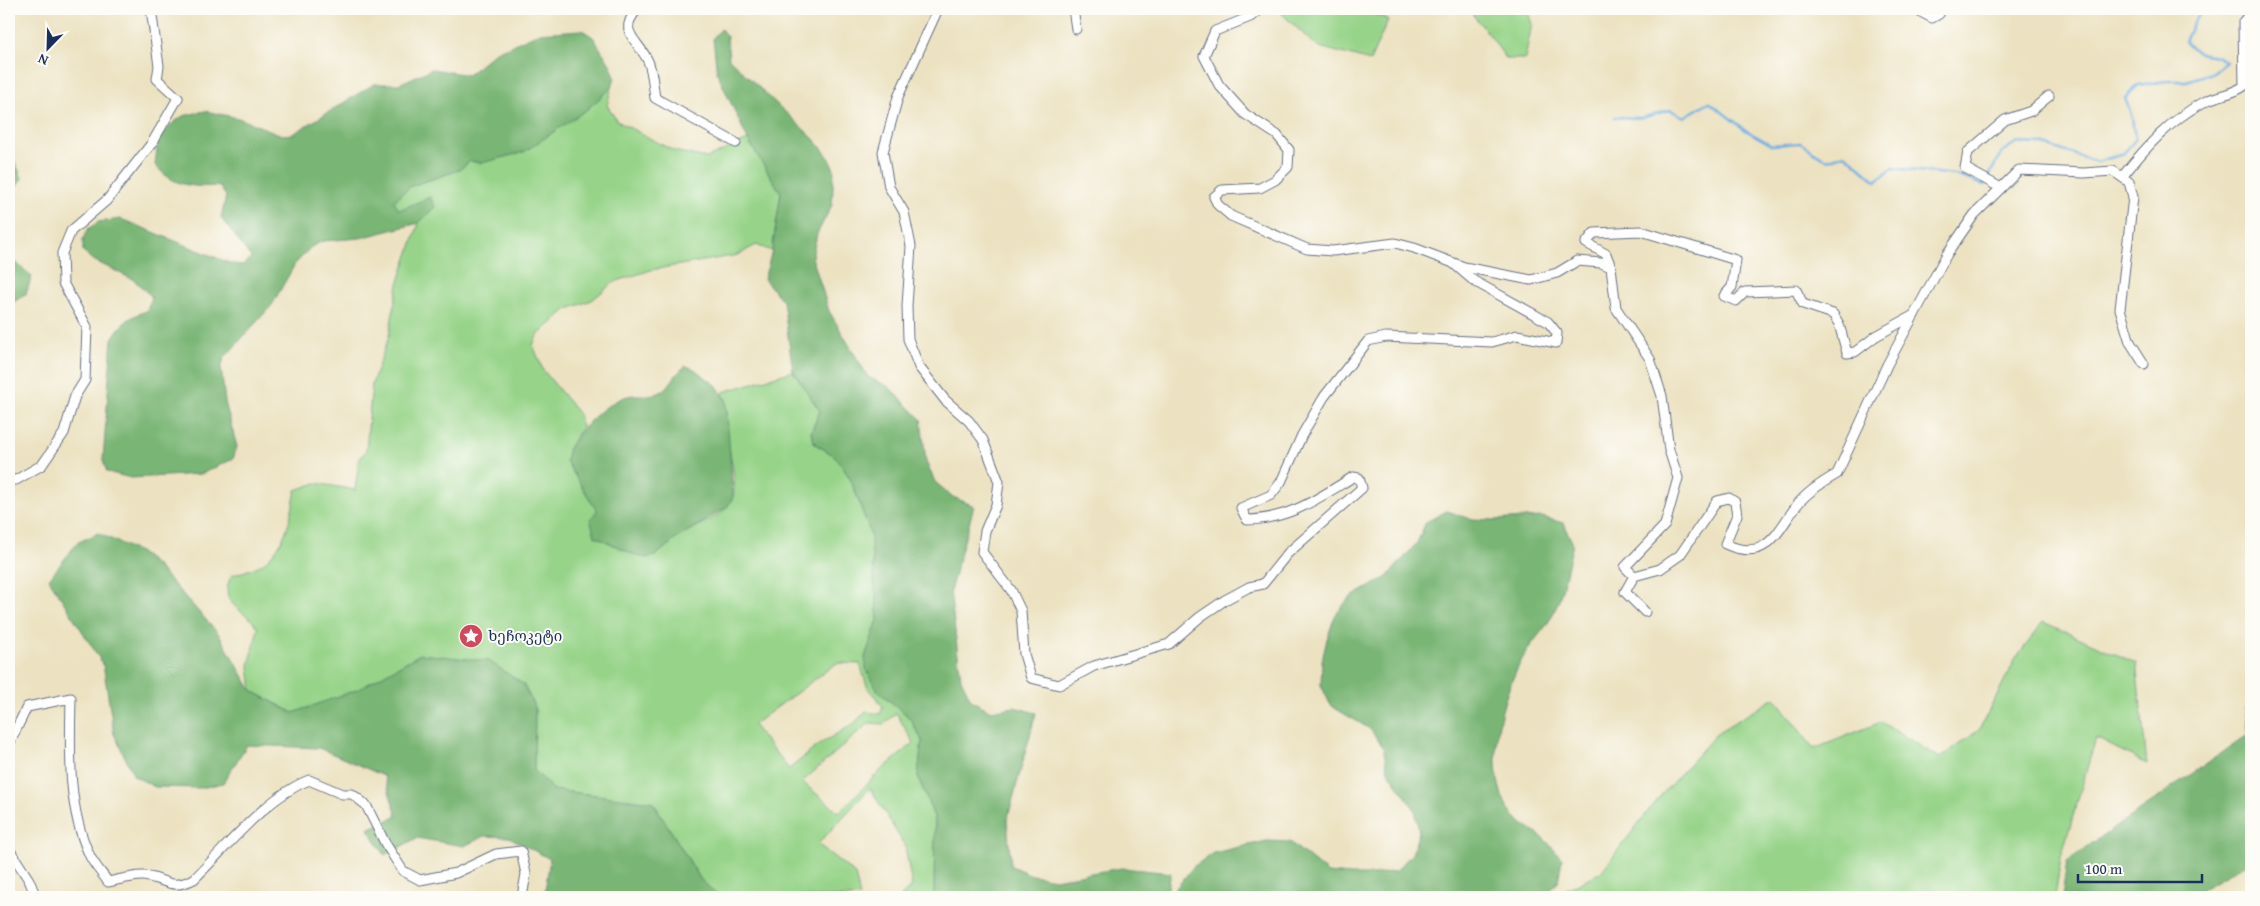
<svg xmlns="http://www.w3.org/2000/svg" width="2260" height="906" viewBox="0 0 2260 906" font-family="'Gentium Book Plus','Noto Serif Georgian',serif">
<rect width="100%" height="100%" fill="#fdfcf7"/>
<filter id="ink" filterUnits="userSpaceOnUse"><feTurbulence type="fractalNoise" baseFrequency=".02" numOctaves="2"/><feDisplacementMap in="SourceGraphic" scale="10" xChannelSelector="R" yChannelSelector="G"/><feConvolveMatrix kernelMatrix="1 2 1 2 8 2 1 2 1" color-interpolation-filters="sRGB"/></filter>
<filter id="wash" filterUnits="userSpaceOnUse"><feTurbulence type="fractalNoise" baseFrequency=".0096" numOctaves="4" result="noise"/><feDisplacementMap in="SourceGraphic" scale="20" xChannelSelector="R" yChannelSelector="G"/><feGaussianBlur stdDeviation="1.12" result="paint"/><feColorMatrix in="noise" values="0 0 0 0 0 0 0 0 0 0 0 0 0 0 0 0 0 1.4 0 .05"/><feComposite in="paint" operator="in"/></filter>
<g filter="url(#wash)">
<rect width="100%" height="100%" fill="#ece2c1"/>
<g fill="#97d489" stroke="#598274" fill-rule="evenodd">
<path d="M1283,9H1365L1388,20L1370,61L1316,46L1280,12Z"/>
<path d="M1468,9H1527L1532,24L1525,59H1506L1492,38Z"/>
<path d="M612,87L607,105L617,121L674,151L707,158L748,140L781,193L772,251L756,245L738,255L651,270L614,282L592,300L566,310L537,336L533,345L543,370L579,414L582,427L567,451L571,470L583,485L597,511L595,536L637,556H655C663,550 671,542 679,536C695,525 724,518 732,499C738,486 730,455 728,441C726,425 729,408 723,392L793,371L820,411L811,432L815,444L835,456L850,478L870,532L878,620L865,657L878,691L909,717L922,740L918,777L935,819L934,897H900L912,886L905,846L870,788L818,844L855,874L860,897H719L701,880L653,802L553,790L534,770L535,708L523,684L420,654L359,689L294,713L252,691L249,666L258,628C245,608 217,606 231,576C241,572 258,568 266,561C287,543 291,515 296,490L316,483L355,490L359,460L366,451L372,384L389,336L398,284L419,223L435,207L398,210L393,200L411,186L459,170L470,161L482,163L586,110ZM837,663L860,664L867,686L883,707L880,714L866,712L853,724L820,744L789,769L753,725ZM896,713L914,743L879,772L839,812L802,782L869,723L884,724Z"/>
<path d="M2043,622L2136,663L2147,764L2096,738L2061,857L2055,897H1550L1601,872L1656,801L1718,732L1775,698L1814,749L1881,722L1940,758L1979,730L2015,660Z"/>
</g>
<g fill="#79b675" stroke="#4a726a">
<path d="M721,29L727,37L729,59L816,141L830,159L834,170L832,205L817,234L812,257L829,311L868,377L889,387L921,419L926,462L935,482L953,497L974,506L950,591L961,679L971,700L991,711L1014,707L1036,713L1007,821L1011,866L1032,875L1055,879L1122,868L1171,873L1166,897H934L935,819L918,777L922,740L909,717L878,691L866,669L865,657L878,620L870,532L850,478L835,456L815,444L811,432L820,411L793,371L783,301L764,279L772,251L781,193L748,140L717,73L713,38Z"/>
<path d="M582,30L593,37L611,66L615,77L612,87L586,110L524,152L482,163L470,161L459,170L411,186L394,201L399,210L430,197L435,207L419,223L360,238L323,241L311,247L295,264L272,305L224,358L221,368L225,402L237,447L233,459L201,474L131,478L107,472L103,460L112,339C120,324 132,315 147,311L152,297L134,280L91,259L83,251V239L88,229L98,222L121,219L232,264L243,265L251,257L221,218L226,196L219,186C192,187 174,187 155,165L158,141L173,123L183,116L205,111L238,118L282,135L293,134L374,84H399L432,69L468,75L494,53L539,33Z"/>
<path d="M9,162H15L22,178L9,198Z"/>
<path d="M9,257L32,276L26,294L9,305Z"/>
<path d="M686,366L694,369L716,385L726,400L733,497L727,507L677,538L655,556L646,558L637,556L595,536L590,519L597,511L566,461C568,437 606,401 628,396C639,393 649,398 659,393C671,388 674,373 686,366Z"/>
<path d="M1447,511L1471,519L1494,520L1542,517L1563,523L1573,544C1568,563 1562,598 1553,614C1547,627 1535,638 1527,651C1501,693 1482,765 1509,810C1516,822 1534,830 1544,839C1551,845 1556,853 1562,859L1558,882L1544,897H1169L1193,867L1213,853L1267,841L1290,842L1328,873L1351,875H1373L1396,871L1412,854L1419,832L1415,810L1388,771L1383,747L1370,729L1331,706L1321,685L1322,661L1327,639L1335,616L1348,599L1387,577L1417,543L1426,522Z"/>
<path d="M98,533L139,552L157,566L218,633L252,691L293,713L359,689L420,654L489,661L523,684L535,708L534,770L553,790L653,802L701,880L719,897H544L550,859L509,837L485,836L464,846L417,838L385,855L368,829L397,816L384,776L319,748L247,745L223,783L201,788L155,787L134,776L114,734L103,664L49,579L77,543Z"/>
<path d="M2251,704V861L2188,897H2062L2067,861L2249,734L2245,708Z"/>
</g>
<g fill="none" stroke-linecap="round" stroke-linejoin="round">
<path stroke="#6faee2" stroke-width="2.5" d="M1615,117L1641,118L1670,110L1684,117L1709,102L1747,131L1772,145L1800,143L1827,160L1845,154L1876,181L1892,168L1955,175L1984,185L2002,152L2018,143L2042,144L2097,162L2123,154L2135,140L2132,117L2125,98L2138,85L2167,81H2186L2212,73L2226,62L2217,56L2198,53L2185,41L2193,24L2203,9"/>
</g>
</g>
<g filter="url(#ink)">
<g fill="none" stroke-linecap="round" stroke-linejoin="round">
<g stroke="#646e81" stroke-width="11">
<g id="street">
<path d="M638,9C617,31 636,38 647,59C653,70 653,86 655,98L736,143"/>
<path d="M938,9L898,97L883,152L889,187L904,212L911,246L907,306L908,339L919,367L945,400L969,421L983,440L999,482L996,505L985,531L982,552L1011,590L1021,611L1024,654L1031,678L1059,685L1094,666L1169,644L1200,617L1225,600L1249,587L1263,584L1288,553L1362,488L1359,478L1353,477C1317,499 1290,519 1247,520L1241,508L1271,495L1281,482L1302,435L1324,397L1368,341L1386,337L1492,342L1517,335L1556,343L1557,333L1548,322L1474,281L1453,263"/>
<path d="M1073,9L1076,29"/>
<path d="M1261,9L1250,17L1215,31L1204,56L1219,85L1245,114L1277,135L1289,150L1288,167L1275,180L1260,188L1222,190L1214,197L1218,205L1231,216L1307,249L1333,251L1395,243L1414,248L1464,267L1531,280L1557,273L1577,261L1601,263L1611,267L1616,308L1650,359L1662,396L1669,450L1678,478L1665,525L1625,567L1634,576L1625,592L1645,612"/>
<path d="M1915,9L1932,18L1939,14L1942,9"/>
<path d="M2122,177C2146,147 2170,120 2204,102C2217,95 2232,95 2244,86L2243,22L2251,12"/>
<path d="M2001,188L1965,168L1968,152L2005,120L2031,111L2049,96"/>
<path d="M1611,267L1606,254L1586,243L1594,233L1641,231L1736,260L1732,287L1724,296L1736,301L1745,292L1796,290L1803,304L1833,314L1839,324L1847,353L1855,352L1876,336L1914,315"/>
<path d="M9,480H16L42,465L64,433L75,396L85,380L87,327L63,283L62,253L71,231L107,200L152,143L178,98L157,79L159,66L151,9"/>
<path d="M1634,576L1660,569L1680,555L1717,501L1729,498L1735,502L1737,515L1725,544C1767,563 1776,533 1797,505C1807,492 1823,482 1837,474L1887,365L1947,254L1974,215L2019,170L2084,173L2113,171L2129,182L2133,197L2120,309L2130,342L2144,364"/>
<path d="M9,744L27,707L71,698C70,750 67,806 89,854C93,864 102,873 108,882C119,880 134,875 144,876C167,879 170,891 194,879C227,847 266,797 309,780L342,794H352L366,805L385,843L403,871L420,880L456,873L496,854L521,851L526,874L522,897"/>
<path d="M9,849L29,880L36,897"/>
</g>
</g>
<use href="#street" stroke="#fff" stroke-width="9"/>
</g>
</g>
<defs>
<g id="sight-disc" transform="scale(1.25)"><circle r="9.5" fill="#d1495b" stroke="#fdfcf7"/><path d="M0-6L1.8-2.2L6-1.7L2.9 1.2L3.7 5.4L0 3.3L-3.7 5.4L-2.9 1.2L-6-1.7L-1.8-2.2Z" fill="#fff"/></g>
</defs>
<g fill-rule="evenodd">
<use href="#sight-disc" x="471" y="636"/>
</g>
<g text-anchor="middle" stroke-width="4" stroke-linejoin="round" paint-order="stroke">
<g font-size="15" fill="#1b2f5e" stroke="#fdfcf7" text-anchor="start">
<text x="488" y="641">ხეჩოკეტი</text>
</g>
</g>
<rect width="2260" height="906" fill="none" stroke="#fdfcf7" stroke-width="30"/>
<g transform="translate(48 48) rotate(203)" stroke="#fdfcf7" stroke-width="4" paint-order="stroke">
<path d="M0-4L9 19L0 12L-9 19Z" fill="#1b2f5e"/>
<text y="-8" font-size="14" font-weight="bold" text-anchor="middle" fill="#1b2f5e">N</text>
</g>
<path d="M2078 874v8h124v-8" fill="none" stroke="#1b2f5e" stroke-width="2.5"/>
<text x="2085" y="874" font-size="15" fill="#1b2f5e" stroke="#fdfcf7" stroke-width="4" paint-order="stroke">100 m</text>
</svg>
